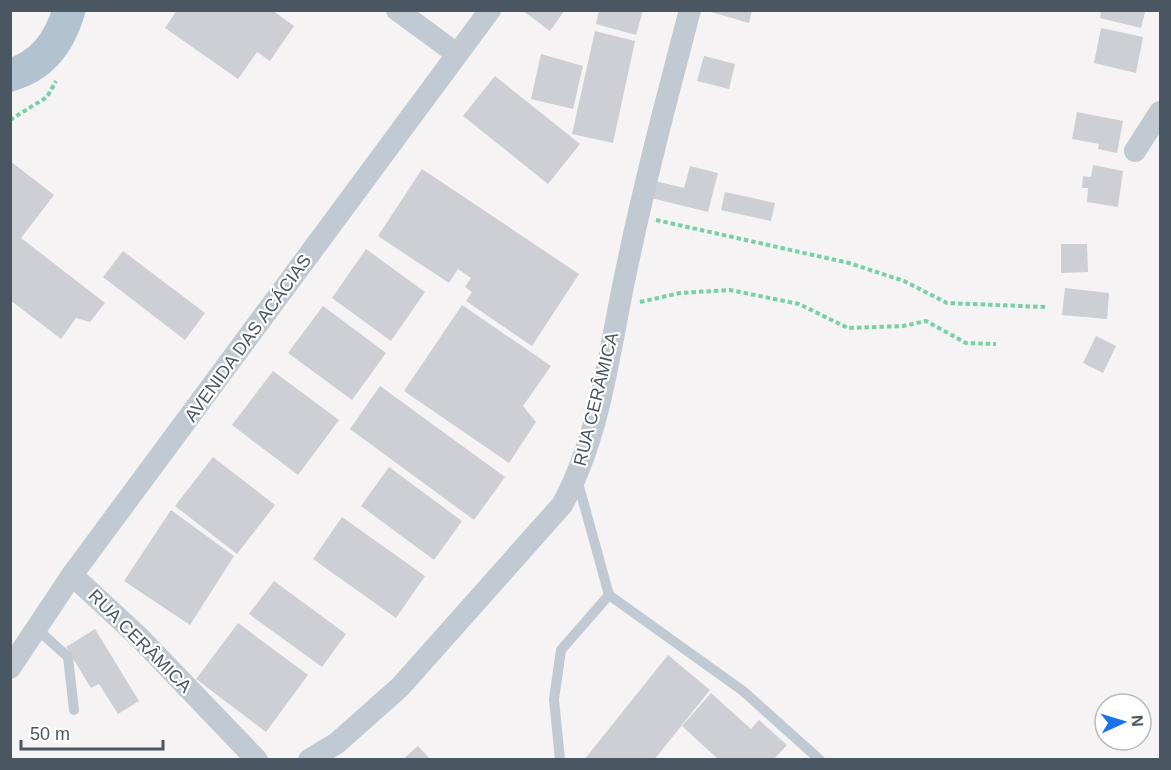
<svg xmlns="http://www.w3.org/2000/svg" width="1171" height="770" viewBox="0 0 1171 770" font-family="Helvetica,sans-serif">
<rect width="100%" height="100%" fill="#f5f3f3"/>
<g fill="#cdcfd5">
<path d="M177,10H272L294,26L270,61L257,52L238,79L165,28Z"/>
<path d="M522,10H565L550,31Z"/>
<path d="M599,10H643L636,35L596,24Z"/>
<path d="M704,10H752L749,23Z"/>
<path d="M1101,10H1140L1145,12L1141,28L1100,18Z"/>
<path d="M1101,28L1143,37L1136,73L1094,63Z"/>
<path d="M595,31L635,41L613,143L572,134Z"/>
<path d="M541,54L583,66L573,109L531,99Z"/>
<path d="M704,56L735,64L729,89L697,81Z"/>
<path d="M495,76L580,144L548,184L463,116Z"/>
<path d="M1077,112L1123,121L1117,153L1098,149L1099,144L1072,139Z"/>
<path d="M10,161L54,195L21,238L105,303L90,322L76,318L61,339L10,300Z"/>
<path d="M1093,165L1123,171L1118,207L1087,202L1088,188H1082L1083,176L1091,177Z"/>
<path d="M690,166L718,173L708,212L647,197L651,180L684,188Z"/>
<path d="M422,169L579,274L532,346L466,301L472,292L465,287L471,278L458,269L449,283L378,236Z"/>
<path d="M725,192L775,203L771,221L721,210Z"/>
<path d="M1061,244H1087L1088,272L1061,273Z"/>
<path d="M366,249L425,292L391,341L332,298Z"/>
<path d="M123,251L205,313L185,340L103,277Z"/>
<path d="M1065,288L1109,293L1107,319L1062,315Z"/>
<path d="M462,305L551,366L523,406L536,422L509,463L404,391Z"/>
<path d="M323,306L386,353L352,400L288,353Z"/>
<path d="M1096,336L1116,346L1103,373L1083,363Z"/>
<path d="M273,371L339,420L298,475L232,425Z"/>
<path d="M380,386L505,477L474,520L350,429Z"/>
<path d="M213,457L275,505L237,554L175,506Z"/>
<path d="M389,467L462,521L434,560L361,506Z"/>
<path d="M171,510L234,556L190,625L124,581Z"/>
<path d="M342,517L425,576L396,618L313,559Z"/>
<path d="M274,581L346,634L322,667L249,614Z"/>
<path d="M238,623L308,675L266,732L196,679Z"/>
<path d="M95,629L139,701L118,714L99,684L91,688L66,647Z"/>
<path d="M668,655L710,690L654,760H584Z"/>
<path d="M711,693L751,729L759,720L787,745L773,760H719L682,726Z"/>
<path d="M418,746L431,760H402Z"/>
</g>
<g fill="none" stroke-linecap="round" stroke-linejoin="round">
<g stroke="#7ad0a6" stroke-width="4" stroke-dasharray="4.5 3" stroke-linecap="butt">
<path d="M10,120L47,97L56,81"/>
<path d="M656,220L849,263L904,281L947,303L1045,307"/>
<path d="M640,302L680,293L730,290L799,304L848,328L903,326L926,321L966,343L996,344"/>
</g>
<g stroke="#c1cad2" stroke-width="10">
<path d="M577,479L609,595L743,691L820,760"/>
<path d="M37,629L68,657L74,710"/>
<path d="M560,760L554,699L561,650L609,595"/>
</g>
<g stroke="#c1cad2" stroke-width="22">
<path d="M397,10L457,54"/>
<path d="M1135,151L1160,112"/>
<path d="M72,575L140,638L257,760"/>
<path d="M10,668L72,575L490,10"/>
<path d="M309,760L337,743L400,687L562,505C601,434 609,350 626,272C644,184 667,98 690,10"/>
</g>
<path stroke="#b3c2d1" stroke-width="33" d="M10,75C43,66 60,41 69,10"/>
</g>
<g text-anchor="middle" stroke-width="4.5" stroke-linejoin="round" paint-order="stroke">
<g font-size="18" fill="#4a5661" stroke="#fff">
<text transform="translate(248 338) rotate(-54)" y="6">AVENIDA DAS ACÁCIAS</text>
<text transform="translate(596 399) rotate(-76)" y="6">RUA CERÂMICA</text>
<text transform="translate(140 641) rotate(45)" y="6">RUA CERÂMICA</text>
</g>
</g>
<rect width="1171" height="770" fill="none" stroke="#4a5661" stroke-width="24"/>
<g transform="translate(1123 722) rotate(86)"><circle r="28" fill="#ffffff" stroke="#b7bbc0" stroke-width="1.5"/>
<path d="M0-4.5L10 22L0 15L-10 22Z" fill="#1a73e8"/>
<text y="-9" font-size="16" font-weight="bold" text-anchor="middle" fill="#4a5661">N</text>
</g>
<path d="M21 740v9h142v-9" fill="none" stroke="#4a5661" stroke-width="3"/>
<text x="30" y="740" font-size="18" fill="#4a5661" stroke="#ffffff" stroke-width="4.5" paint-order="stroke">50 m</text>
</svg>
